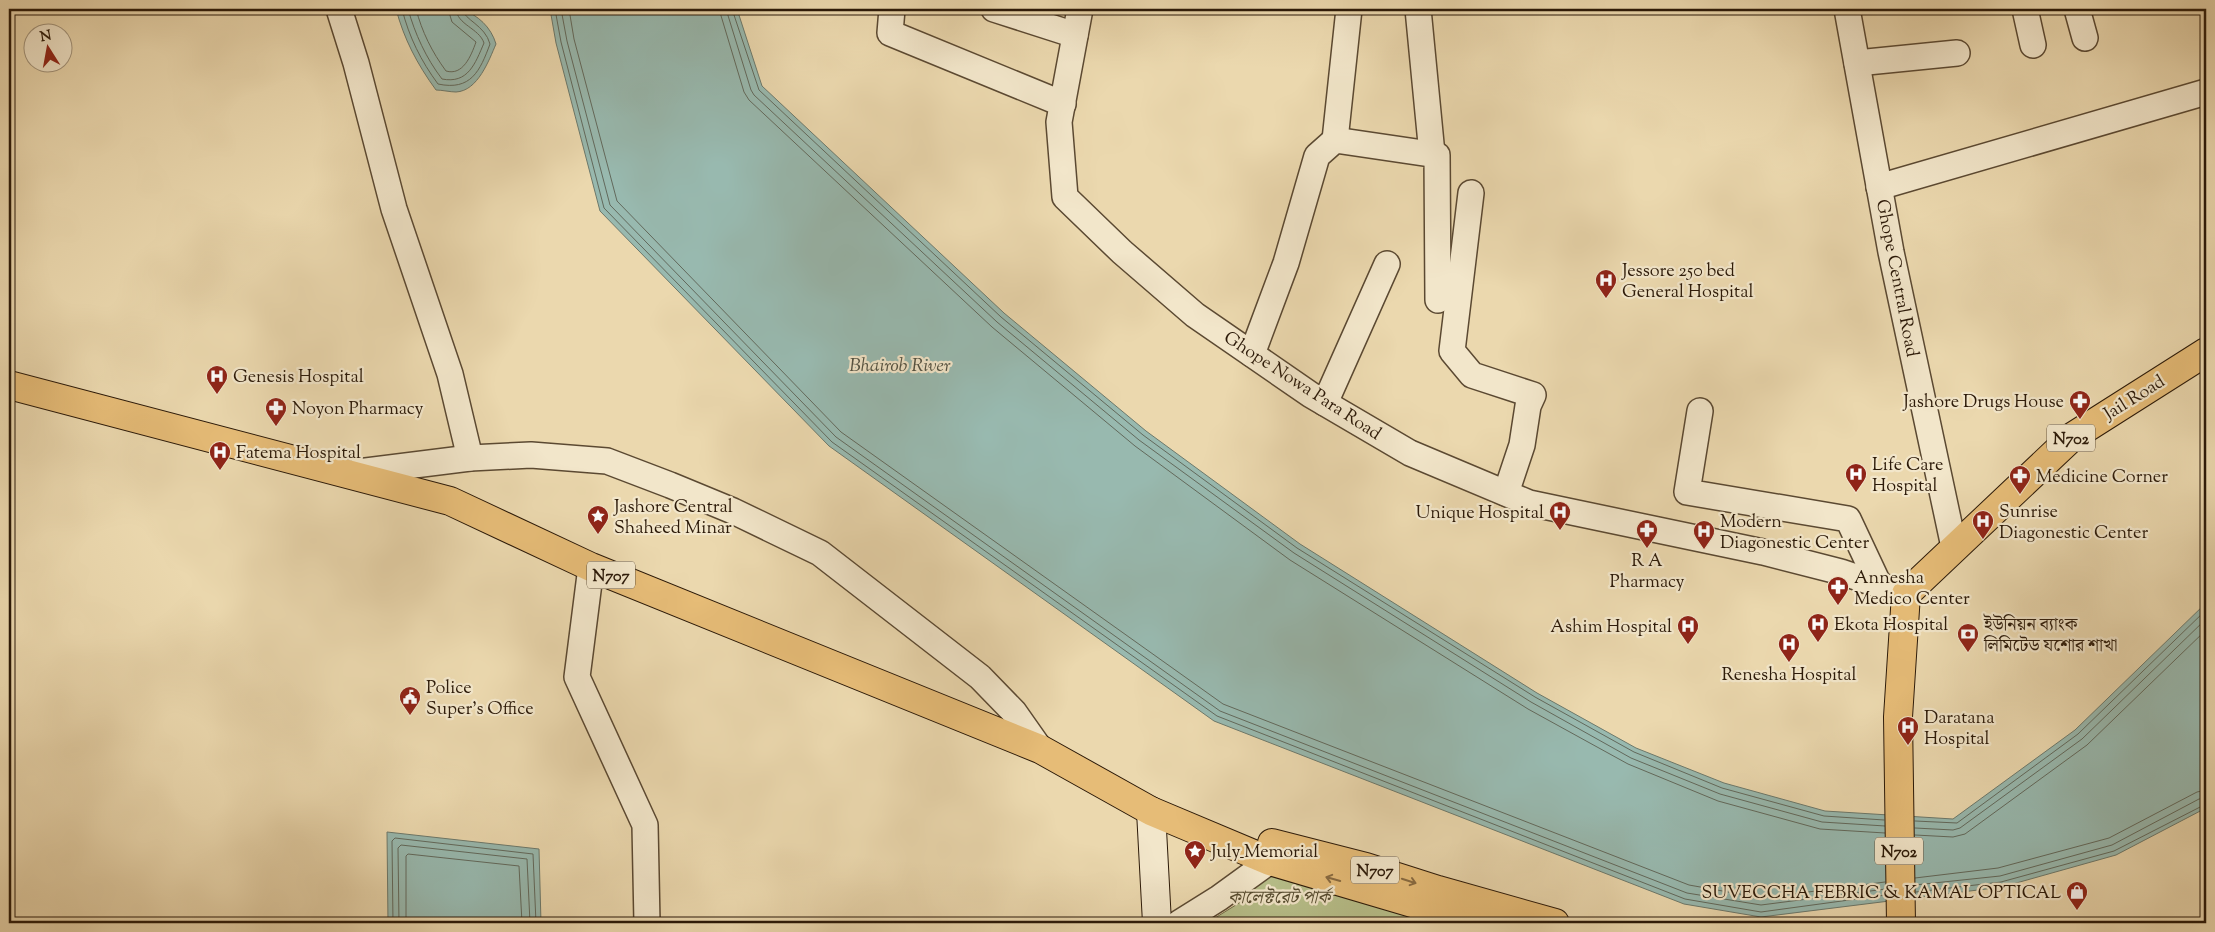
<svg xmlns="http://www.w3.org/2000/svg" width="2215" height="932" viewBox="0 0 2215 932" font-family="'Sorts Mill Goudy','Noto Serif Bengali',serif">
<rect width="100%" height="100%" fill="#ebd8ae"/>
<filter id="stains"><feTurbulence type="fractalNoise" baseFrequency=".004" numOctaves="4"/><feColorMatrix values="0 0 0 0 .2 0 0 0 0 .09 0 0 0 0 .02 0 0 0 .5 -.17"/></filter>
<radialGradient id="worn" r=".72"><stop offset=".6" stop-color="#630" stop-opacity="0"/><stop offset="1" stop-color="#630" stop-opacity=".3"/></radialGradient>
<path fill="#b7bf8a" stroke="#716c49" d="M1272,867L1444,923H1207L1247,898L1255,883Z"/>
<g fill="#98b9af" stroke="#6c796c">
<path d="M396,9H461C478,15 491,27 496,44C489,60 478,91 456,92C450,92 442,90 436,90C417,64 404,39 396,9Z"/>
<path d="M550,9H737L762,86L1004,313L1146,431L1300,544L1537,693L1636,748L1724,783L1825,811L1953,819L2075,730L2206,603V808L2116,855L2002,887L1761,917L1684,904L1214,721L829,446L600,211L556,43Z"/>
<path d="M387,832L539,849L541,923H388Z"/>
</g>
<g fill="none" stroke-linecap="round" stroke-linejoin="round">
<g stroke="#62695c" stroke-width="1">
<path d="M402,9C409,37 421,61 438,84C471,91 480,71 490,44C485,25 464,20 462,9"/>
<path d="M408,9C415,34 426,58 442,79C468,84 475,64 484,43C479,28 457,25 456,9"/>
<path d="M416,9C422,32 432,52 446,71C463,76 471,56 476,42L452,22L448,9"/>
<path d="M555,9L561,42L604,208L832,442L1217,716L1685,899L1761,912L1886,895"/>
<path d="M561,9L567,41L610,205L836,437L1220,711L1687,893L1761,905L1886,889"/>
<path d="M569,9L574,39L617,201L841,432L1223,704L1689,885L1762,898L1885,882"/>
<path d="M719,9L744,92L749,100L992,327L1135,446L1290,560L1528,709L1628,764L1718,801L1820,829L1885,833"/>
<path d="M726,9L751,90L754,95L997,322L1139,440L1294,553L1531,702L1631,758L1720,794L1822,822L1885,826"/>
<path d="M732,9L759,90L1001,317L1143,435L1297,548L1535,697L1634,752L1722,788L1824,816L1884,820"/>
<path d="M1915,821L1957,823L2078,734L2206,610"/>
<path d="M1915,828L1953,830L1960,828L2082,739L2206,619"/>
<path d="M1915,835L1953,837L1965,834L2087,745L2206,630"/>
<path d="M1915,878L1998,868L2109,838L2197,792L2206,790"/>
<path d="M1915,885L2000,876L2112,845L2199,799L2206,798"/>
<path d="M1916,892L2001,882L2114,851L2206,804"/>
<path d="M393,923L392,841L395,838L533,854L536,923"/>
<path d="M399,923L398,848L401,845L527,859L530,923"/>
<path d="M406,923V856L408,854L519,866L522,923"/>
</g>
<g stroke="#5b4932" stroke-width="28">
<g id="street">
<path d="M339,9L356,63L394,209L450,374L470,458"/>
<path d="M892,9L890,33L1063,104"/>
<path d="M994,9L1075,35"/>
<path d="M1080,9L1059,122L1065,197L1122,252L1195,315L1311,395L1410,453L1529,503L1763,552L1841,572L1906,594"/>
<path d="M1418,9L1432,154"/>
<path d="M1847,9L1891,252L1954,547"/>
<path d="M2025,9L2033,45"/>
<path d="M2077,9L2085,38"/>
<path d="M1857,63L1957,53"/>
<path d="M1335,140L1349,9"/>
<path d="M1879,187L2206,92"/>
<path d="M1471,193L1452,351L1472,375L1533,395L1528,406L1522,445L1506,493"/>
<path d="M1252,354L1286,263L1317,156L1335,140L1437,155L1438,300"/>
<path d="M1325,403L1387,264"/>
<path d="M1700,411L1687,492L1848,519L1879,585"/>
<path d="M350,473L470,458L531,455L607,461L670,485L733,511L820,553L980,677L1014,712L1040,749"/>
<path d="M591,567L577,677L645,825L647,923"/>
<path d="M1179,923L1219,898L1270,861"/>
</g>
</g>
<g stroke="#2b1908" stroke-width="30">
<path id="secondary" d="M1151,811L1157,923"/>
</g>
<g stroke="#2b1908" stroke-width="30">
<g id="highway">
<path d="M9,385L450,501L591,567L1040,749L1151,811L1270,861L1480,923"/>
<path d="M1272,843L1366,867L1438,890L1555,923"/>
<path d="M1901,923L1898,717L1906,594L2072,437L2206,352"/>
</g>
</g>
<use href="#street" stroke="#f2e6ca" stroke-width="25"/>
<use href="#secondary" stroke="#f2e6ca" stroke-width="28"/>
<use href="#highway" stroke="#e6bc77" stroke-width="28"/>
</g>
<defs><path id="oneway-shaft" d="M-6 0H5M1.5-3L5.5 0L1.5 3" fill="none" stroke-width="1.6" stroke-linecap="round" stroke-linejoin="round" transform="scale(1.25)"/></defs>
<g stroke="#886a40">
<use href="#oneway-shaft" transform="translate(1333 879) rotate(-164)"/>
<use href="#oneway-shaft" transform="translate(1409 881) rotate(18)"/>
</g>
<defs>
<g id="hospital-pin" transform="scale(1.125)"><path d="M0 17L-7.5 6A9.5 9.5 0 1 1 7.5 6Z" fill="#8f2418" stroke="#f2e6ca"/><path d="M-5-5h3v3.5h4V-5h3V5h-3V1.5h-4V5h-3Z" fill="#fff"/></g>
<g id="pharmacy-pin" transform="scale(1.125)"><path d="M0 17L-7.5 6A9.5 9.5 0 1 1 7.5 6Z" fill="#8f2418" stroke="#f2e6ca"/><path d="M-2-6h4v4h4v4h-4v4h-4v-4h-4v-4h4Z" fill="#fff"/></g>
<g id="sight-pin" transform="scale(1.125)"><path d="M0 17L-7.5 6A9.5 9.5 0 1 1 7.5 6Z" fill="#8f2418" stroke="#f2e6ca"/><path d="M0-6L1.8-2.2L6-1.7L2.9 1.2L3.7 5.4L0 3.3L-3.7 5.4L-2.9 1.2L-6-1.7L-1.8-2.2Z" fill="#fff"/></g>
<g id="bank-pin" transform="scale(1.125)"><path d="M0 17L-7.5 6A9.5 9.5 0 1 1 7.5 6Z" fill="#8f2418" stroke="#f2e6ca"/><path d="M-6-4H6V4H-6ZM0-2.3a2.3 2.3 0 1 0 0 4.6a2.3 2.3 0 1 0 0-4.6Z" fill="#fff"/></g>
<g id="civic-pin" transform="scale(1.125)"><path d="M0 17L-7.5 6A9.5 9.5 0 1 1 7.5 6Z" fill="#8f2418" stroke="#f2e6ca"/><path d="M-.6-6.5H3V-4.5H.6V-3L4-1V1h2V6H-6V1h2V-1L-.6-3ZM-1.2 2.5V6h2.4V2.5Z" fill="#fff"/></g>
<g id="shop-pin" transform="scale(1.125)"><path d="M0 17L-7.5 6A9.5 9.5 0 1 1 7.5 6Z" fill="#8f2418" stroke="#f2e6ca"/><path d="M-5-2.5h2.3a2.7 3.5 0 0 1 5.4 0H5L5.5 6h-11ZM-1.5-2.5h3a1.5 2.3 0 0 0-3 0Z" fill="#fff"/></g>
</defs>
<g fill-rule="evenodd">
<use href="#hospital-pin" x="1606" y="280"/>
<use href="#hospital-pin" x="217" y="376"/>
<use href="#pharmacy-pin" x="2080" y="401"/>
<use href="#pharmacy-pin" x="276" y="408"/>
<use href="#hospital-pin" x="220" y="452"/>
<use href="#hospital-pin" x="1856" y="474"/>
<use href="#pharmacy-pin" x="2020" y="476"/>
<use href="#hospital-pin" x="1560" y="512"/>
<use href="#sight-pin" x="598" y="516"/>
<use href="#hospital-pin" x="1983" y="521"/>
<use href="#pharmacy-pin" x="1647" y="530"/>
<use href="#hospital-pin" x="1704" y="531"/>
<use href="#pharmacy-pin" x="1838" y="587"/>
<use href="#hospital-pin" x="1818" y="624"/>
<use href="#hospital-pin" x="1688" y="626"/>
<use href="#bank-pin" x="1968" y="634"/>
<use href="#hospital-pin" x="1789" y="644"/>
<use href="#civic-pin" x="410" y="697"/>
<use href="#hospital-pin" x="1908" y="727"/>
<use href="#sight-pin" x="1195" y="851"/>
<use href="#shop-pin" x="2077" y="892"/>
</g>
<g text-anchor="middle" stroke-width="4.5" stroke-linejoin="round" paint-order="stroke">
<g fill="#f2e6ca" stroke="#675642" stroke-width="1">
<rect x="2047" y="424.5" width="48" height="27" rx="4"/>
<rect x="587" y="561.5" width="48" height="27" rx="4"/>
<rect x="1875" y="837.5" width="48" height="27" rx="4"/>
<rect x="1351" y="856.5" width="48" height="27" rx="4"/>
</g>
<g font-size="16" font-weight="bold" fill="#2b1908">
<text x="2071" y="444">N702</text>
<text x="611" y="581">N707</text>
<text x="1899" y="857">N702</text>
<text x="1375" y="876">N707</text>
</g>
<g font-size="18" fill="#2b1908" stroke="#f2e6ca" text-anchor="start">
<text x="1622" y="276">Jessore 250 bed<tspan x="1622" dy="21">General Hospital</tspan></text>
<text x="233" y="382">Genesis Hospital</text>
<text x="2064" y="407" text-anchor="end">Jashore Drugs House</text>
<text x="292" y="414">Noyon Pharmacy</text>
<text x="236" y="458">Fatema Hospital</text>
<text x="1872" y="470">Life Care<tspan x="1872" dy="21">Hospital</tspan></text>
<text x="2036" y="482">Medicine Corner</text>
<text x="614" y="512">Jashore Central<tspan x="614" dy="21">Shaheed Minar</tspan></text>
<text x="1999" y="517">Sunrise<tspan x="1999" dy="21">Diagonestic Center</tspan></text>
<text x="1544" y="518" text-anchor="end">Unique Hospital</text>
<text x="1720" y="527">Modern<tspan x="1720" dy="21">Diagonestic Center</tspan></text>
<text x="1647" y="566" text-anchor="middle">R A<tspan x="1647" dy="21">Pharmacy</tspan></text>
<text x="1854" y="583">Annesha<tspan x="1854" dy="21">Medico Center</tspan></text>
<text x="1834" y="630">Ekota Hospital</text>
<text x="1984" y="630">ইউনিয়ন ব্যাংক<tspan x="1984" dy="21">লিমিটেড যশোর শাখা</tspan></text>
<text x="1672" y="632" text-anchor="end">Ashim Hospital</text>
<text x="1789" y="680" text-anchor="middle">Renesha Hospital</text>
<text x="426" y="693">Police<tspan x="426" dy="21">Super's Office</tspan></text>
<text x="1924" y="723">Daratana<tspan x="1924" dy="21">Hospital</tspan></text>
<text x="1211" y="857">July_Memorial</text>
<text x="2061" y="898" text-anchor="end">SUVECCHA FEBRIC &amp; KAMAL OPTICAL</text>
</g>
<g font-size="18" fill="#2b1908" stroke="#f2e6ca">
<text transform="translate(1898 278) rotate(79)" y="6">Ghope Central Road</text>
<text transform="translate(1303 385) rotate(33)" y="6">Ghope Nowa Para Road</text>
<text transform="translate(2134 397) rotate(-32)" y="6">Jail Road</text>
</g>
<g font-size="18" font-style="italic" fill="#554b2f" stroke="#f2e6ca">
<text x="1279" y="903">কালেক্টরেট পার্ক</text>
</g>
<g font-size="19" font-style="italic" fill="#515142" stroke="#f2e6ca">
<text x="900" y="371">Bhairob River</text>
</g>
</g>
<rect width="2215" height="932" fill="none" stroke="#ebd8ae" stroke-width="30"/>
<rect x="10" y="10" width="2195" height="912" fill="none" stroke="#2b1908" stroke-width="2.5"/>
<rect x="15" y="15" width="2185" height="902" fill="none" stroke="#2b1908"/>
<g transform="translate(48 48) rotate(349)"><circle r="24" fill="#f2e6ca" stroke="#a2947c"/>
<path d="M0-4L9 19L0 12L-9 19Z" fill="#8f2418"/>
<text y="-8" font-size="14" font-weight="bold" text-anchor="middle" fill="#2b1908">N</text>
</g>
<rect width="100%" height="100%" filter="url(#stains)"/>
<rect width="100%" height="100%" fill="url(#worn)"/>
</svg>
